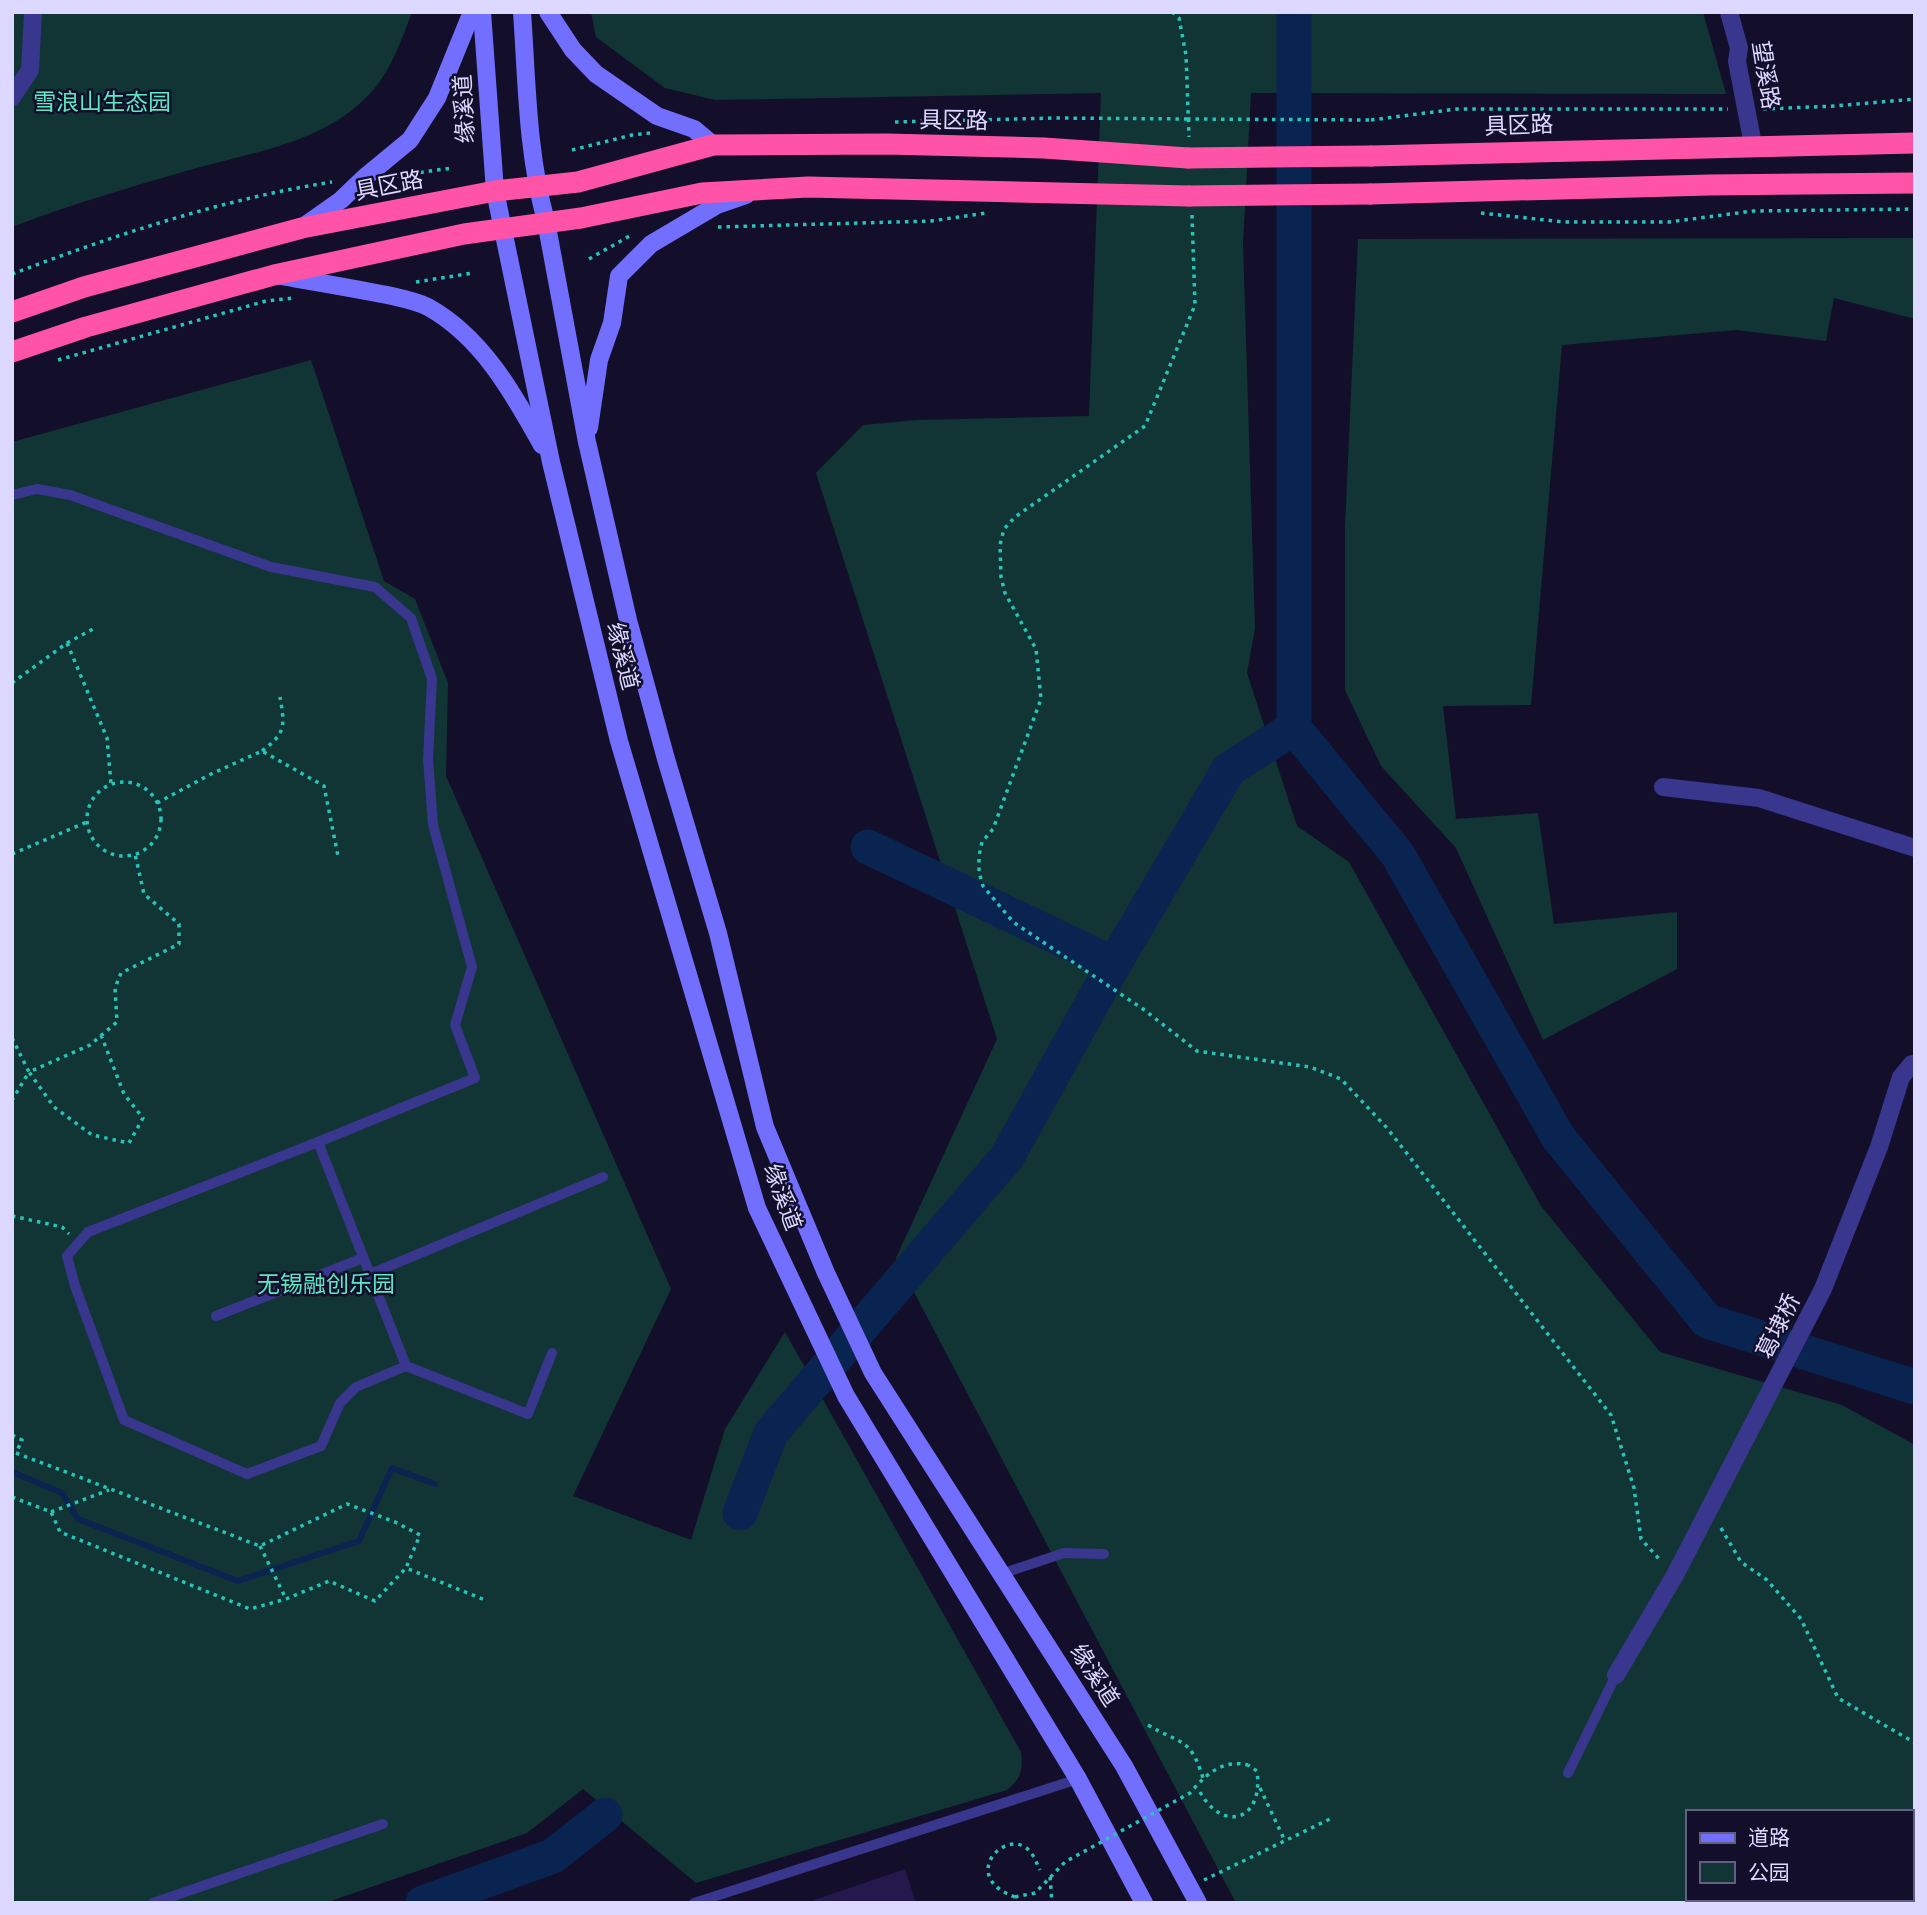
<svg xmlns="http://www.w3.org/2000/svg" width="1927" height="1915" viewBox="0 0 1927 1915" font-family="Karla,'Noto Sans SC',sans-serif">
<rect width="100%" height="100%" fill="#130f2b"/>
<g fill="#113534" fill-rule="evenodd">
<path d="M12,12H412C402,38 392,68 374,89C327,144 251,152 186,171C127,188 69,205 12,227Z"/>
<path d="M591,12H1703L1726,94L1251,93L1243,244L1255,628L1247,673L1297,826L1349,862L1541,1206L1660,1352L1842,1405L1915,1445V1903H1236L896,1258L997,1039L816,473L863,425L917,420L1089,416L1101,93L715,100L665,88L596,37ZM1687,1812H1911V1899H1687Z"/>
<path d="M1915,238V319L1834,298L1826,341L1737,330L1562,345L1531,705L1443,706L1456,819L1538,813L1554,924L1677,912V969L1543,1040L1456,848L1381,766L1345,690V527L1358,239Z"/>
<path d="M311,360L384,581L415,599L448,683L446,776L671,1289L573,1496L691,1540L725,1429L785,1332L1021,1752C1023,1770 1021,1779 1007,1790L696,1883L583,1789L527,1833L325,1903H12V442Z"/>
</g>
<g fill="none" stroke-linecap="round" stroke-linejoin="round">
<path stroke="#092450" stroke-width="6" d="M12,1472L62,1493L78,1519L238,1581L359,1541L392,1468L435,1484"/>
<g stroke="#092450" stroke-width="35">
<path d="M1294,728V12"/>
<path d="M868,847L1114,964"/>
<path d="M740,1513L771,1433L1007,1157L1114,964L1229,769L1294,728L1398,855L1558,1137L1707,1321L1915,1387"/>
<path d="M423,1903L553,1856L605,1815"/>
</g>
</g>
<path fill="#23194d" d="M905,1869L916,1903H814V1900Z"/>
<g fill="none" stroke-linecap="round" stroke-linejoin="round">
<g stroke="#27c4b9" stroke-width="3.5" stroke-dasharray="3.5 5" stroke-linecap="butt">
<path d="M1172,12L1179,18L1186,55L1189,137"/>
<path d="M1763,109L1835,106L1915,99"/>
<path d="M1371,120L1457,109H1728"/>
<path d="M895,122L1055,118L1187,119"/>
<path d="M572,150L632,135L650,133"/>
<path d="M395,176L452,168"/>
<path d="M1481,213L1564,222H1669L1753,211L1915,209"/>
<path d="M1192,215L1195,305L1145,426L1015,517L1004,529L1000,545L1001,577L1005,593L1036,649L1041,699L993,829L982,842L979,856V872L983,886L1013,922L1143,1009L1197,1051L1310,1067L1341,1079L1387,1128L1611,1415L1634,1488L1641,1539L1661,1561"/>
<path d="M718,227L931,221L986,213"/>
<path d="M589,259L633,234"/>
<path d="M12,274C115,235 223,199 332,182"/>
<path d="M416,282L473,273"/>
<path d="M58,360L266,301L294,298"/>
<path d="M67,643L93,629"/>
<path d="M12,683L67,643L107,738L111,784"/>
<path d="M262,751C286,733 285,726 280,697"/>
<circle cx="124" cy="819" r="37"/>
<path d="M157,803L211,774L262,751L324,786L338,856"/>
<path d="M12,854L87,822"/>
<path d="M101,1035L124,1094L143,1118L129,1143L92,1135L54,1107L29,1072L90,1045L117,1022L115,988L121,973L179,944V924L144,894L135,854"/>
<path d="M12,1038L29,1072L12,1100"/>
<path d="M12,1216L62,1227L69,1234"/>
<path d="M12,1435L22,1440L16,1453L260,1546L347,1504L395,1522L420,1535L406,1568L485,1600"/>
<path d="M12,1497L51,1512L60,1532L250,1609L286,1599L329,1581L375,1601L406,1568"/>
<path d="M51,1512L109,1490"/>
<path d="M1721,1528L1741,1562L1767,1580L1801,1619L1838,1698L1915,1743"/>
<path d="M260,1546L286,1599"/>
<path d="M1148,1725C1181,1745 1190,1736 1203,1778"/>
<path d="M1260,1788L1285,1841"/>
<path d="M1200,1792C1223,1833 1264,1821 1257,1771L1248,1765"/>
<path d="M1050,1877L1052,1903"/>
<path d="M1204,1880L1330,1819"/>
<path d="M1015,1897C961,1878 1001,1832 1025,1847C1033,1852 1036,1862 1040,1870"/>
</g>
<g stroke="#39368d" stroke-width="10">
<path d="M12,495L37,489L70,495L271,567L375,587L411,618L432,679L428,759L433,825L472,967L455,1025L475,1078L318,1142L88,1232L67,1256L75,1286L124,1420L247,1474L321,1446L340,1403L356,1387L406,1366"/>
<path d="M318,1142L406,1366L528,1414L552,1353"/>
<path d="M370,1274L603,1177"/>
<path d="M216,1316L363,1258"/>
<path d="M1001,1574L1064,1553L1104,1554"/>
<path d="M1568,1773L1616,1675"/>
<path d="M153,1903L383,1824"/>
<path d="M694,1903L1078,1779"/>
</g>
<g stroke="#39368d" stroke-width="18">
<path d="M1729,12L1739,48L1737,61L1753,145"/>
<path d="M12,97L30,70L33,12"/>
<path d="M1663,787L1759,798L1915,848"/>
<path d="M1616,1675L1675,1575L1823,1289L1879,1147L1901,1077L1912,1064H1915"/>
</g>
<g stroke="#726fff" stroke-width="18">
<path d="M482,12L495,191L551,462L619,741L757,1208L846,1396L1078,1779L1144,1903"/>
<path d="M522,12C527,82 527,153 546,221L587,442L628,620L666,759L718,933L765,1127L826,1273L873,1373L1124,1766L1198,1903"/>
<path d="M548,12L573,50L596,74L657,116L694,129L713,145"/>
<path d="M304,226L341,200L364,178L410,140L437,98L472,12"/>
<path d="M281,276C316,282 352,288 387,295C400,298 416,301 428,307C482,337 513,393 542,445"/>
<path d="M589,428L599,360L612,323L619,276L651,244L717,205L746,195"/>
</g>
<g stroke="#ff53a7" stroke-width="21">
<path d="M1371,156L1915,143"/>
<path d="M1370,194L1709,185L1915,183"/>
<path d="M12,312L84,287L302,228L495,191L578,182L713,145L886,144L1044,148L1188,158"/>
<path d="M12,352L86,327L274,275L464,234L581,218L702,193L808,187L1189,196"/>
</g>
<g stroke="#27c4b9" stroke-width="3.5" stroke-dasharray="3.5 5" stroke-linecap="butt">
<path d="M1187,119L1371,120"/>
<path d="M1015,1897L1035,1893L1065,1862L1190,1793C1206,1774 1223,1759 1248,1765"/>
</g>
<g stroke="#ff53a7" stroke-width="21">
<path d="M1188,158L1371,156"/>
<path d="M1189,196L1370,194"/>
</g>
</g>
<g text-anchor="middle" stroke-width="5" stroke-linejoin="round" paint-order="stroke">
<g font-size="23" fill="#dcd8ff" stroke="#130f2b">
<text transform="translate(1766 75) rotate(81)" y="8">望溪路</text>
<text transform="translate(464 109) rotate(-93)" y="8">缘溪道</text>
<text transform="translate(954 120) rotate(1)" y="8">具区路</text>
<text transform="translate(1519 125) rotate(-2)" y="8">具区路</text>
<text transform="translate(389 185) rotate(-11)" y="8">具区路</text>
<text transform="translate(623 656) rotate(76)" y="8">缘溪道</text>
<text transform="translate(783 1197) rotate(70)" y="8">缘溪道</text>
<text transform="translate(1778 1326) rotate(-64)" y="8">葛埭桥</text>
<text transform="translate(1095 1675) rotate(57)" y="8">缘溪道</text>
</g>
<g font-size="23" fill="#5be9c4" stroke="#130f2b">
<text x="102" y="110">雪浪山生态园</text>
<text x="326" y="1292">无锡融创乐园</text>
</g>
</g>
<rect width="1927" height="1915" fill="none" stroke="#dcd8ff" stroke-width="28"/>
<rect x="1686" y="1810" width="228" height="91" fill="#130f2b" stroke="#635f80" stroke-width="2"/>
<rect x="1700" y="1833" width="35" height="10" fill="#726fff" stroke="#635f80" stroke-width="2"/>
<text x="1748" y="1845" font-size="21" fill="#dcd8ff">道路</text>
<rect x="1700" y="1862" width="35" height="21" fill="#113534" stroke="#635f80" stroke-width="2"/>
<text x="1748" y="1880" font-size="21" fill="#dcd8ff">公园</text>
</svg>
